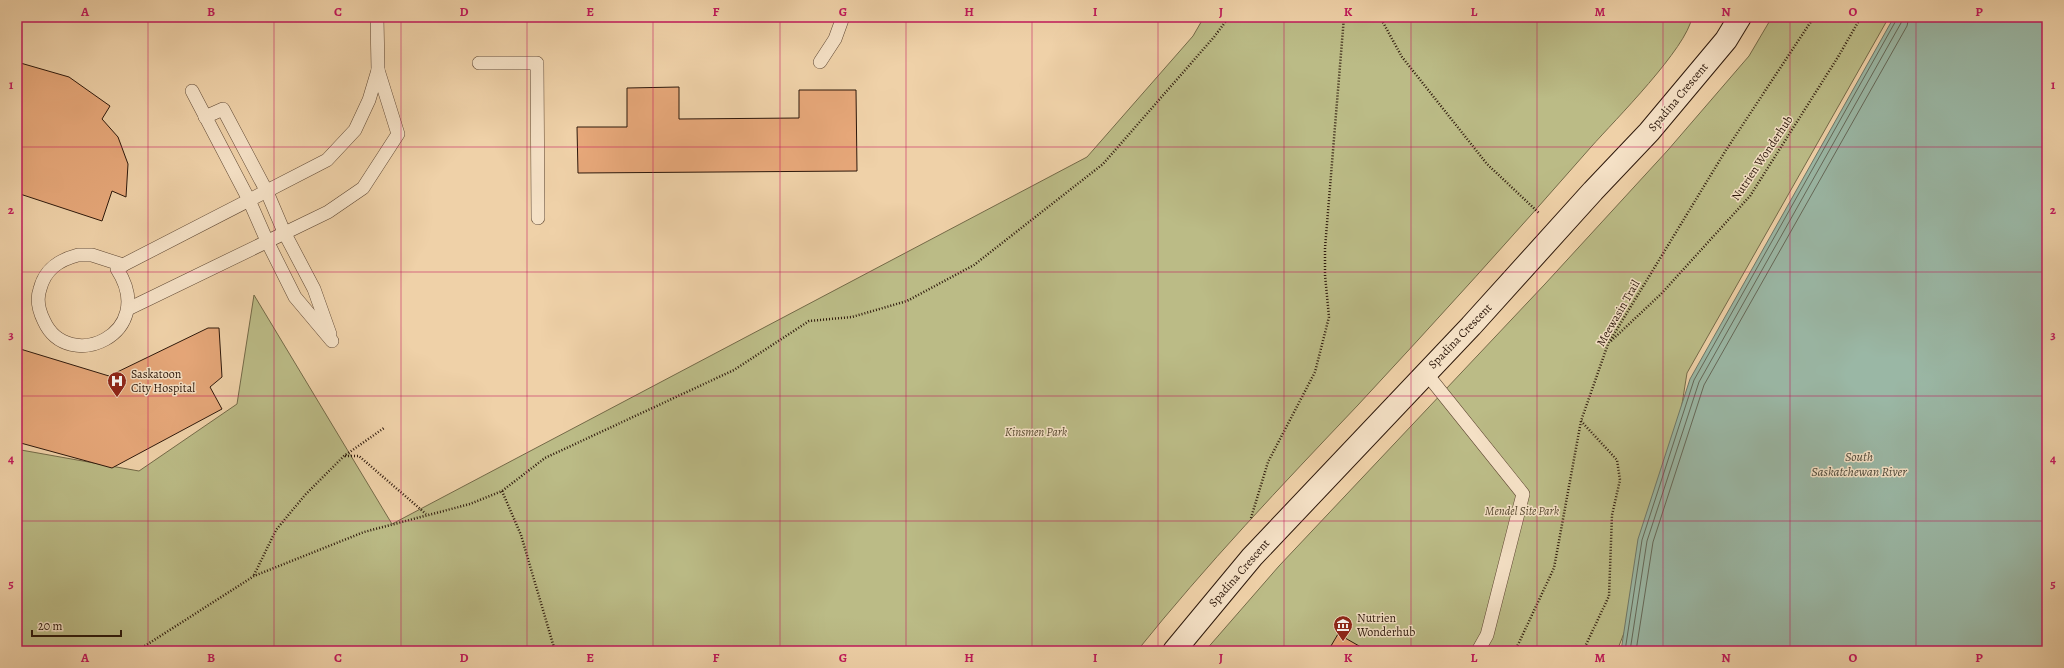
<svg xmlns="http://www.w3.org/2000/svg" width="2064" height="668" viewBox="0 0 2064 668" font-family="Alegreya,serif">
<rect width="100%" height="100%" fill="#efd1a8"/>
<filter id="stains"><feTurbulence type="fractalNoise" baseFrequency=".005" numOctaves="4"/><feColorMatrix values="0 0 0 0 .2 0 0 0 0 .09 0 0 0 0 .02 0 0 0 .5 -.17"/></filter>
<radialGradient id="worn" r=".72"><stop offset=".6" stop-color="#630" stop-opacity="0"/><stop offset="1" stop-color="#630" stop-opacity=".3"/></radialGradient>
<g fill="#bbbb86" stroke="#746a48">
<path d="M1204,17H1692C1687,48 1615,120 1591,147C1515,234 1437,320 1358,405C1282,485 1206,565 1137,651H17V457L21,450L139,471L237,404L254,295L392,524L1087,157L1193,36Z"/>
<path d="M1772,17H1889L1687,373L1660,541L1617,651H1205L1279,566L1545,284L1668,150L1749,56Z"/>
</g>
<path fill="#9ab7a5" stroke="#6e7767" d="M1894,17H2047V651H1621L1638,539L1690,379Z"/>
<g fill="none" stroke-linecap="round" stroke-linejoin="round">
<g stroke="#646858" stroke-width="1">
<path d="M1625,651L1642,540L1694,380L1898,17"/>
<path d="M1630,651L1647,541L1699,382L1901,23L1903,17"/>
<path d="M1636,651L1653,542L1704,385L1907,26L1909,17"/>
</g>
</g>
<g fill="#e6a779" stroke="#2d180b">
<path d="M17,62L69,77L110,106L102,119L118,137L128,164L126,197L112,191L102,221L17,193Z"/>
<path d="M679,87V119L799,118V90H856L857,171L578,173L577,127H627V88Z"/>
<path d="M208,328H219L222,377L210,387L222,409L112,468L17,442V348L109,376Z"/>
<path d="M1338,634L1368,651H1328Z"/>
</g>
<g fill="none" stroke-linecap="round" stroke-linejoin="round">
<g stroke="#5e4632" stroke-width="14">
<g id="lane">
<path d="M377,17L378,70"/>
<path d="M820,62L835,39L843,17"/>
<path d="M479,63H537L538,218"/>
<path d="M192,91L249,200L267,241L295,297L332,341"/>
<path d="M205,117L223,109L267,192L284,232L314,289L330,334"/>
<path d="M78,255H92L123,265L117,269C159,334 68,374 44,321C39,311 36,300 40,289C45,269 59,260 78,255Z"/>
<path d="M123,265L327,160L355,130L369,100L378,70L398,134L363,188L328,212L128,309"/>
<path d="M1426,373L1523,494L1487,635L1478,651"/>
</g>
</g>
<g stroke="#2d180b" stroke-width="24">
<path id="secondary" d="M1174,651L1252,557L1471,326L1593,191L1649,132L1726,40L1740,17"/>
</g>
<g stroke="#2d180b" stroke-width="2.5" stroke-dasharray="1 2" stroke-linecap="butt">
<path d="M1380,17L1402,57L1487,164L1539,213"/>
<path d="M1611,341L1661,294L1750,196L1838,57L1861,17"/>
<path d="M1581,421L1617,460L1620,480L1612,515L1609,596L1583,651"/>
<path d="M345,456H359L426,514"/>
<path d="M502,491L521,535L555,651"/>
<path d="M1251,518L1268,462L1315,372L1329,317L1325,275V248L1344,17"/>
<path d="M254,575L276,530L305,495L344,456L384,428"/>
<path d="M137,651L254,576L364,532L470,504L502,491L545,458L734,370L809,321L852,317L907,301L974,265L1103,164L1214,37L1229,17"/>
<path d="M1515,651L1554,568L1581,421L1608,344L1726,150L1814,17"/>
</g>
<use href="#lane" stroke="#f5e1c6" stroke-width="13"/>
<use href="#secondary" stroke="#f5e1c6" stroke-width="22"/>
</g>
<path fill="none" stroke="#c2185b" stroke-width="1" stroke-opacity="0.55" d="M148,17V651M274,17V651M401,17V651M527,17V651M653,17V651M780,17V651M906,17V651M1032,17V651M1158,17V651M1284,17V651M1411,17V651M1537,17V651M1663,17V651M1790,17V651M1916,17V651M17,147H2047M17,272H2047M17,396H2047M17,521H2047"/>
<defs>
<g id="hospital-pin" transform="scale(1)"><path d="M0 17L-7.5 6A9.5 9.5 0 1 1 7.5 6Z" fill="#8f2418" stroke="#f5e1c6"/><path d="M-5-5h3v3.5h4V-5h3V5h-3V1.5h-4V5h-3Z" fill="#fff"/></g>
<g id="museum-pin" transform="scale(1)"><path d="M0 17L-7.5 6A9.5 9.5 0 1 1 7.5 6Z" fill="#8f2418" stroke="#f5e1c6"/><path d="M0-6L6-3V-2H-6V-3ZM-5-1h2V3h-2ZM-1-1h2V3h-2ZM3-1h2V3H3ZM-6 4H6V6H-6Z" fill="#fff"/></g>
</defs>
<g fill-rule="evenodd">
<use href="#hospital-pin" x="117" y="381"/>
<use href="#museum-pin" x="1343" y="625"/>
</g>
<g text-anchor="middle" stroke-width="3" stroke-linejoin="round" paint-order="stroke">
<g font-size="12" fill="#2d180b" stroke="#f5e1c6">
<text transform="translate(1678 97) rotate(-50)" y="4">Spadina Crescent</text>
<text transform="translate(1762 158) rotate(-56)" y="4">Nutrien Wonderhub</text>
<text transform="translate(1618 313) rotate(-60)" y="4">Meewasin Trail</text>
<text transform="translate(1460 336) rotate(-46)" y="4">Spadina Crescent</text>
<text transform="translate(1239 573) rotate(-49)" y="4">Spadina Crescent</text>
</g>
<g font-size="12" fill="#2d180b" stroke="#f5e1c6" text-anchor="start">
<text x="131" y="378">Saskatoon<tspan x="131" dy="14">City Hospital</tspan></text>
<text x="1357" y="622">Nutrien<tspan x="1357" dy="14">Wonderhub</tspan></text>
</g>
<g font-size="12" font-style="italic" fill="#584930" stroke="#f5e1c6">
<text x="1036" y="436">Kinsmen Park</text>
<text x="1522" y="515">Mendel Site Park</text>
</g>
<g font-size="13" font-style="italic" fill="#4e4839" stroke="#f5e1c6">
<text x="1859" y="461">South<tspan x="1859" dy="15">Saskatchewan River</tspan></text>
</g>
</g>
<rect width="2064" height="668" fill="none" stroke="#efd1a8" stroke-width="44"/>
<path d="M32 630v6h89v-6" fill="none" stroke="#2d180b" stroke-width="2"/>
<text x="38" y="630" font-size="12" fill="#2d180b" stroke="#f5e1c6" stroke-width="3" paint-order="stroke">20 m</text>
<rect x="22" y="22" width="2020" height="624" fill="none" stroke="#c2185b" stroke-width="1.5"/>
<g font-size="13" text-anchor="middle" font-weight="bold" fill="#c2185b">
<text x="85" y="16">A</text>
<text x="211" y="16">B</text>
<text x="338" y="16">C</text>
<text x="464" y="16">D</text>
<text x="590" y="16">E</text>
<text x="716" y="16">F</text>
<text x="843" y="16">G</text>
<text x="969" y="16">H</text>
<text x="1095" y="16">I</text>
<text x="1221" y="16">J</text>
<text x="1348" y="16">K</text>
<text x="1474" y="16">L</text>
<text x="1600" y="16">M</text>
<text x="1726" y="16">N</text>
<text x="1853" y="16">O</text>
<text x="1979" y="16">P</text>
<text x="11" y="89">1</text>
<text x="2053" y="89">1</text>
<text x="11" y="214">2</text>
<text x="2053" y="214">2</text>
<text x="11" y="339">3</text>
<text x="2053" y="339">3</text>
<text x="11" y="463">4</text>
<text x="2053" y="463">4</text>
<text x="11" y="588">5</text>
<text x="2053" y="588">5</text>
<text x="85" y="662">A</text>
<text x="211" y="662">B</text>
<text x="338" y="662">C</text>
<text x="464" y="662">D</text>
<text x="590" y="662">E</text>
<text x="716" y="662">F</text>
<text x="843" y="662">G</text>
<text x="969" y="662">H</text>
<text x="1095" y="662">I</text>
<text x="1221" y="662">J</text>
<text x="1348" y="662">K</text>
<text x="1474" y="662">L</text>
<text x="1600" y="662">M</text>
<text x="1726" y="662">N</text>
<text x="1853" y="662">O</text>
<text x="1979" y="662">P</text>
</g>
<rect width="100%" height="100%" filter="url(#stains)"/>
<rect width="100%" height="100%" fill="url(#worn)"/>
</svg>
